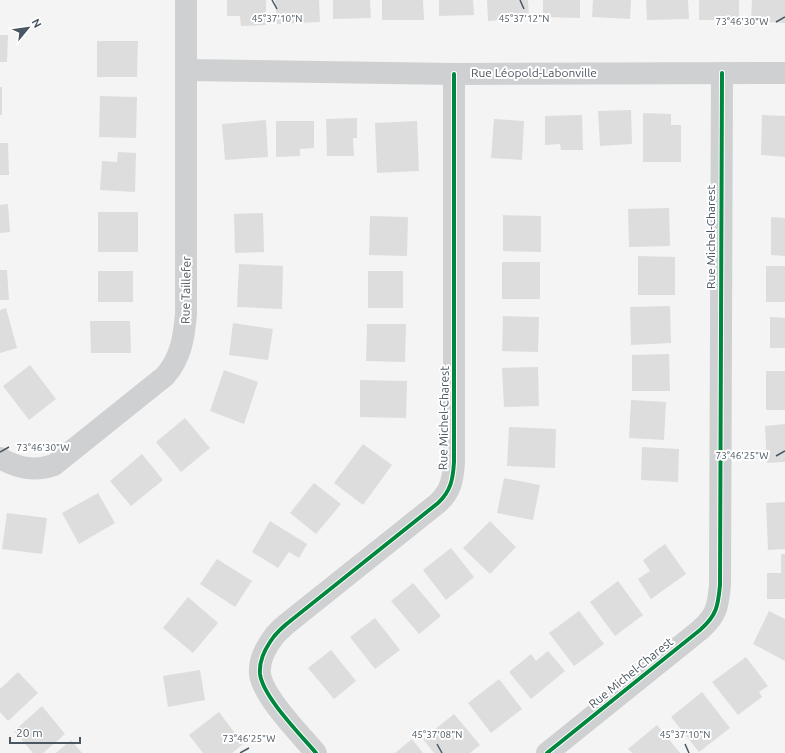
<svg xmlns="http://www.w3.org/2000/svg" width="785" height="753" viewBox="0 0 785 753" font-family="Ubuntu,sans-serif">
<rect width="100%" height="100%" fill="#f4f4f4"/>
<g fill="#ddddde">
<path d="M227,0H266V25L241,26L240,16H227Z"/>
<path d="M275,0H319L320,22L277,24Z"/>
<path d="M333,0H370L371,18L333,19Z"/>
<path d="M382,0H423L424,20H382Z"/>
<path d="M439,0H473L474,15L439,16Z"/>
<path d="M487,0H528L529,18L488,21Z"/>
<path d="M543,0H580V18L543,17Z"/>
<path d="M593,0H631L630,19L592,17Z"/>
<path d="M646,0H688L689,19L647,20Z"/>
<rect x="699" y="0" width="40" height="20"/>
<path d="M752,0H785V23L751,21Z"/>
<path d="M0,35H8L7,62H0Z"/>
<path d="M97,41H138L137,77H97Z"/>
<rect x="0" y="87" width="2" height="28"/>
<path d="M100,96L137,97L136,138L99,137Z"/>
<path d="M631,110L632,144L600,146L598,111Z"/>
<path d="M643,113L671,114V125H681V162H643Z"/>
<path d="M582,115L583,150H561L560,144L545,145V116Z"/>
<path d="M762,115L785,116V157L761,155Z"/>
<path d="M357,118V138H353L354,156H327L326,119Z"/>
<path d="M494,119L524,121L522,160L491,158Z"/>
<path d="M266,120L268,157L225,160L222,124Z"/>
<path d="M276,121H314V148L300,149V156L276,157Z"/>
<path d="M417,121L419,171L377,173L375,123Z"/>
<path d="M0,143H8L9,175H0Z"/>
<path d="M118,152L136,153L135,192L100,190L102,161L117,162Z"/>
<path d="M8,204L10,232L0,233V205Z"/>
<path d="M669,208L670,246L629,247L628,209Z"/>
<rect x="98" y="212" width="40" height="40"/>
<path d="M263,213L264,252L235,253L234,214Z"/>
<path d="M503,215L541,216V252L503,251Z"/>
<path d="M370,216L408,217L407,256L369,255Z"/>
<path d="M771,217L785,218V256L771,255Z"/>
<path d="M638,256L675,257V295H638Z"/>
<rect x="502" y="262" width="38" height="37"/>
<path d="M239,264L283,266L282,309L237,307Z"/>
<rect x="766" y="266" width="19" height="36"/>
<path d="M0,270H7L9,300H0Z"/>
<rect x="98" y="271" width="35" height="31"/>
<rect x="368" y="271" width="35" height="37"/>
<path d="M670,306L671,343L631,345L630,307Z"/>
<path d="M6,308L17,348L0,353V310Z"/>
<path d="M503,316L539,317L538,352L502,351Z"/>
<path d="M770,317L785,318V348H770Z"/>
<path d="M90,321H130L131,353H91Z"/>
<path d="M233,323L273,329L268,360L229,355Z"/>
<path d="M367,324H406L405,362L366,361Z"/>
<path d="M669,354L670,391H632V355Z"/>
<path d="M30,365L56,399L29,420L3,386Z"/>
<path d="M538,367L539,406L504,407L502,368Z"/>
<path d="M224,370L258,382L244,424L210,411Z"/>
<rect x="766" y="371" width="19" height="39"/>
<path d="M360,380L407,381L406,418L360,417Z"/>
<path d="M631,400L666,402L664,440L629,438Z"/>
<path d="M185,418L210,448L181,472L156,442Z"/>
<path d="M785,424V462L767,463L765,426Z"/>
<path d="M509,427L556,429L555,468L507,466Z"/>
<path d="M363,444L392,465L363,505L334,483Z"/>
<path d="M642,447L679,449L678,482L641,480Z"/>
<path d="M142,454L163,480L131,506L110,481Z"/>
<path d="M504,478L540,485L533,520L497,513Z"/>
<path d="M314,483L341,504L316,534L290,513Z"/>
<path d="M98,493L115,523L79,544L62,513Z"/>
<path d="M785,502V549L768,550L766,503Z"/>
<path d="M7,513L47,518L42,554L2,549Z"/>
<path d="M270,521L307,544L299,558L289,552L278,568L252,552Z"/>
<path d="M490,521L516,547L490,574L463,548Z"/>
<path d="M665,544L686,574L651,599L638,579L650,571L643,560Z"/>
<path d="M451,548L474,577L446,600L423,570Z"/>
<path d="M781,554H785V599H767V573H781Z"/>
<path d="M217,559L252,581L235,607L200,584Z"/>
<path d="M618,581L643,615L615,636L590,602Z"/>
<path d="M413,583L441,616L419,634L391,601Z"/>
<path d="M188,597L218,623L193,653L163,628Z"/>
<path d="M579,611L604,644L574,666L549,633Z"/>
<path d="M769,611L785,619V661L753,644Z"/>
<path d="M375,618L400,650L375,669L350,637Z"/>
<path d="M331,650L356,681L334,699L308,668Z"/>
<path d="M548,651L565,671L531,699L509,672L531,654L536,661Z"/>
<path d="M746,657L768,686L759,692L762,697L738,715L712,682Z"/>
<path d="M200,670L205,700L168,707L163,676Z"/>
<path d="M18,672L38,693L8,721L0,712V689Z"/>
<path d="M499,679L522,709L491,733L468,703Z"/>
<path d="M702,692L730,728L699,752L671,717Z"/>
<path d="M42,706L65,734L43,753H33L14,731Z"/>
<path d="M219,712L243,744L232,753H203L189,735Z"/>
<path d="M454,714L480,745L470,753H434L423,739Z"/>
<path d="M657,725L680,753H632L628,749Z"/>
<path d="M412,739L423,753H395Z"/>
<path d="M71,740L82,753H56Z"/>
</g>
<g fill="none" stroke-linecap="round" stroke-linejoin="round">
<g stroke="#ced0d2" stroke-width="22">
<path d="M186,70L454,74L785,73"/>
<path d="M0,458C18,468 34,472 54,465L165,376C181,358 184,337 186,314V0"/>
<path d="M316,753C300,734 263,697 260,674C259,663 264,651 270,642C276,632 285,625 294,618L438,503C451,491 453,479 454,462V74"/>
<path d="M547,753L700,630C717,615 718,606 720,585L722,73"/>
</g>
<g stroke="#fff" stroke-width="6">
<g id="cycleway">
<path d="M316,753C300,734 263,697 260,674C259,663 264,651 270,642C276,632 285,625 294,618L438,503C451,491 453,479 454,462V74"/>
<path d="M547,753L700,630C717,615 718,606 720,585L722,73"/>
</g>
</g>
<use href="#cycleway" stroke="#00873e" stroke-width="4"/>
</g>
<path fill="none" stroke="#4a5661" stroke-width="1.5" d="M272,0L277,9M520,0L524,9M776,22L785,17M0,452L9,447M776,456L785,451M437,744L442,753M685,744L689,753M240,753L249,748"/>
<g text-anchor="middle" stroke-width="4" stroke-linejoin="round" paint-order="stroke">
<g font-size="12" fill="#4a5661" stroke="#fff">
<text x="534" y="77">Rue Léopold-Labonville</text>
<text transform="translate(711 237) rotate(-90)" y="4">Rue Michel-Charest</text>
<text transform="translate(186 290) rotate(-89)" y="4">Rue Taillefer</text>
<text transform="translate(444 418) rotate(-89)" y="4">Rue Michel-Charest</text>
<text transform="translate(631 673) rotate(-39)" y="4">Rue Michel-Charest</text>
</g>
</g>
<g font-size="10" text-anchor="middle" fill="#4a5661" stroke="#fff" stroke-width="4" stroke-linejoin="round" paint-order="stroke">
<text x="277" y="22">45°37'10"N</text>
<text x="524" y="22">45°37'12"N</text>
<text x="742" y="25">73°46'30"W</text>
<text x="43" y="451">73°46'30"W</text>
<text x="742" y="459">73°46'25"W</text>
<text x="437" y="738">45°37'08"N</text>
<text x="685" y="738">45°37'10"N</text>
<text x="249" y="742">73°46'25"W</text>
</g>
<g transform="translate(28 28) rotate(61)" stroke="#ffffff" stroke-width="3" paint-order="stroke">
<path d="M0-3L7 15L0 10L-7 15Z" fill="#4a5661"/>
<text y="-6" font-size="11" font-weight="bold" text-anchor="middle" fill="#4a5661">N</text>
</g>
<path d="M10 737v6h70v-6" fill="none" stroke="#4a5661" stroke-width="2"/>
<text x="16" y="737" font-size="12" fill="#4a5661" stroke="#ffffff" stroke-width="3" paint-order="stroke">20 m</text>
</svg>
